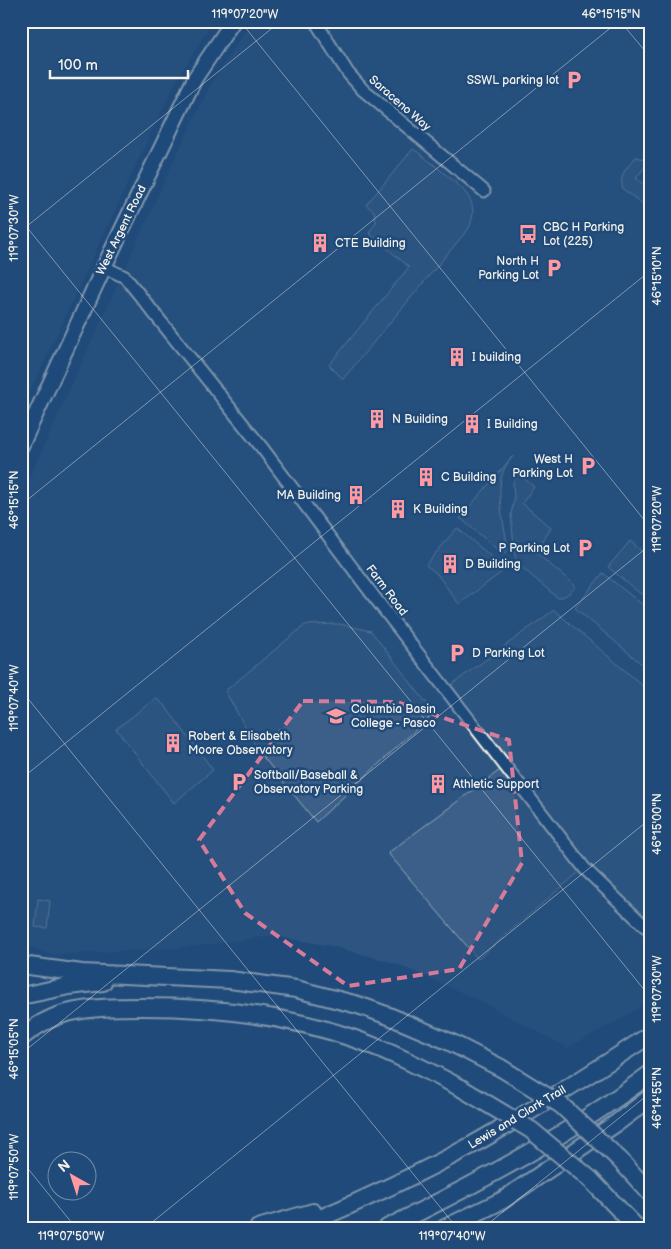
<svg xmlns="http://www.w3.org/2000/svg" width="671" height="1249" viewBox="0 0 671 1249" font-family="'Balsamiq Sans',sans-serif">
<rect width="100%" height="100%" fill="#1f4a7a"/>
<filter id="ink" filterUnits="userSpaceOnUse"><feTurbulence type="fractalNoise" baseFrequency=".02" numOctaves="2"/><feDisplacementMap in="SourceGraphic" scale="10" xChannelSelector="R" yChannelSelector="G"/><feConvolveMatrix kernelMatrix="1 2 1 2 8 2 1 2 1" color-interpolation-filters="sRGB"/></filter>
<g filter="url(#ink)">
<g fill="#2d5581">
<path d="M21,21H213L179,76L154,127L21,411Z"/>
<path d="M252,21H650V1000L635,1011L568,1048L480,1001L394,963L332,946L273,936L191,947L52,955L21,943V496L176,156L212,82Z"/>
</g>
<g fill="#3a5f88" stroke="#97a8b8">
<path d="M413,149C424,156 434,165 444,173C463,189 481,201 469,228L343,379L329,365L409,267L369,233L376,222L374,211L366,205Z"/>
<path d="M637,157L650,161L636,178L650,190V210L623,189C618,176 627,167 635,158Z"/>
<path d="M513,456C509,461 505,466 503,472C495,493 505,528 508,549L505,553L497,549L460,518Z"/>
<path d="M518,473L534,487L522,503L551,528L536,553L576,586C570,593 567,596 558,598L520,566L515,556L511,515L514,499L513,483Z"/>
<path d="M457,528L506,569L459,604L437,574L426,565Z"/>
<path d="M630,541L650,558V586L642,595L608,567Z"/>
<path d="M603,573L650,611V671L575,608Z"/>
<path d="M554,610L650,692V738L647,742L650,745V926L578,857L447,688Z"/>
<path d="M339,624L371,631L434,713L316,822L260,753L225,691L305,625Z"/>
<path d="M156,698L165,706L213,770L174,803L116,729Z"/>
<path d="M500,770L579,872L478,959L388,853Z"/>
<path d="M38,899L50,901L47,928L35,927Z"/>
</g>
<g fill="none" stroke-linecap="round" stroke-linejoin="round">
<g stroke="#f4f1e8" stroke-width="15">
<g id="minor">
<path d="M315,21L348,73L363,90L484,191"/>
<path d="M104,267L125,277L263,449L375,598L585,869L650,931"/>
</g>
</g>
<g stroke="#f4f1e8" stroke-width="18">
<path id="major" d="M21,446L104,267L195,78L233,21"/>
</g>
<g stroke="#f4f1e8" stroke-width="20">
<g id="highway">
<path d="M21,965L82,973L230,980L296,989L358,1005L389,1016L450,1042L501,1068"/>
<path d="M21,996L69,986L103,982"/>
<path d="M21,1038C33,1027 51,1017 67,1013C92,1007 117,1007 142,1007C213,1007 287,1015 355,1039C392,1052 426,1070 461,1088"/>
<path d="M619,1159L650,1193"/>
<path d="M590,1179L637,1228"/>
<path d="M258,1228L313,1212"/>
<path d="M297,1228C357,1203 415,1176 472,1145C533,1111 592,1073 650,1035"/>
<path d="M387,1228C478,1183 569,1135 650,1074"/>
<path d="M445,1228L503,1200L618,1122L650,1098"/>
</g>
</g>
<use href="#minor" stroke="#1f4a7a" stroke-width="11"/>
<use href="#major" stroke="#1f4a7a" stroke-width="14"/>
<use href="#highway" stroke="#1f4a7a" stroke-width="16"/>
<g stroke="#f4f1e8" stroke-width="20" stroke-linecap="butt">
<g id="highway-bridge">
<path d="M501,1068L561,1105L619,1159"/>
<path d="M461,1088L531,1130L590,1179"/>
</g>
</g>
<use href="#highway-bridge" stroke="#1f4a7a" stroke-width="16"/>
</g>
</g>
<path d="M0 0H671V1249H0ZM303,701L397,702L509,740L522,863L459,969L348,986L245,913L199,840Z" fill="#1f4a7a" fill-opacity=".55" fill-rule="evenodd"/>
<path fill="none" stroke="#d87a9a" stroke-width="4" stroke-dasharray="10 6" stroke-linejoin="round" d="M303,701L397,702L509,740L522,863L459,969L348,986L245,913L199,840Z"/>
<path fill="none" stroke="#f4f1e8" stroke-width="1" stroke-opacity="0.45" d="M240,21L650,527M620,21L650,57M21,220L650,997M21,231L281,21M21,505L619,21M21,690L457,1228M21,779L650,271M21,1054L650,545M21,1160L76,1228M145,1228L650,819M483,1228L650,1093"/>
<defs>
<g id="parking-bare" transform="scale(1.5)"><path d="M-3.5-5.5H1a3.5 3.5 0 0 1 0 7H-1V5.5H-3.5ZM-1-3.4V-.6H.8a1.4 1.4 0 0 0 0-2.8Z" fill="#ff9aa2" stroke="#1f4a7a" stroke-width="2.5" paint-order="stroke"/></g>
<g id="bus-bare" transform="scale(1.5)"><path d="M-5-6H5V4H4V6H2V4H-2V6H-4V4H-5ZM-3.5-4V0h7V-4ZM-3.5 1.2v1.5H-2V1.2ZM2 1.2v1.5H3.5V1.2Z" fill="#ff9aa2" stroke="#1f4a7a" stroke-width="2.5" paint-order="stroke"/></g>
<g id="building-bare" transform="scale(1.5)"><path d="M-4-6H4V6H1V3H-1V6H-4ZM-2.5-4.3h1.7v1.8h-1.7ZM.8-4.3h1.7v1.8H.8ZM-2.5-1h1.7V.8h-1.7ZM.8-1h1.7V.8H.8Z" fill="#ff9aa2" stroke="#1f4a7a" stroke-width="2.5" paint-order="stroke"/></g>
<g id="university-bare" transform="scale(1.5)"><path d="M0-5L7-2L0 1L-7-2ZM-4 1L0 2.5L4 1V4Q0 6-4 4Z" fill="#ff9aa2" stroke="#1f4a7a" stroke-width="2.5" paint-order="stroke"/></g>
</defs>
<g fill-rule="evenodd">
<use href="#parking-bare" x="574" y="80"/>
<use href="#bus-bare" x="528" y="234"/>
<use href="#building-bare" x="320" y="243"/>
<use href="#parking-bare" x="554" y="268"/>
<use href="#building-bare" x="457" y="357"/>
<use href="#building-bare" x="377" y="419"/>
<use href="#building-bare" x="472" y="424"/>
<use href="#parking-bare" x="588" y="466"/>
<use href="#building-bare" x="426" y="477"/>
<use href="#building-bare" x="356" y="495"/>
<use href="#building-bare" x="398" y="509"/>
<use href="#parking-bare" x="585" y="548"/>
<use href="#building-bare" x="450" y="564"/>
<use href="#parking-bare" x="457" y="653"/>
<use href="#university-bare" x="336" y="716"/>
<use href="#building-bare" x="173" y="743"/>
<use href="#parking-bare" x="239" y="782"/>
<use href="#building-bare" x="438" y="784"/>
</g>
<g text-anchor="middle" stroke-width="5" stroke-linejoin="round" paint-order="stroke">
<g font-size="12" fill="#f4f1e8" stroke="#1f4a7a" text-anchor="start">
<text x="559" y="84" text-anchor="end">SSWL parking lot</text>
<text x="543" y="231">CBC H Parking<tspan x="543" dy="14">Lot (225)</tspan></text>
<text x="335" y="247">CTE Building</text>
<text x="539" y="265" text-anchor="end">North H<tspan x="539" dy="14">Parking Lot</tspan></text>
<text x="472" y="361">I building</text>
<text x="392" y="423">N Building</text>
<text x="487" y="428">I Building</text>
<text x="573" y="463" text-anchor="end">West H<tspan x="573" dy="14">Parking Lot</tspan></text>
<text x="441" y="481">C Building</text>
<text x="341" y="499" text-anchor="end">MA Building</text>
<text x="413" y="513">K Building</text>
<text x="570" y="552" text-anchor="end">P Parking Lot</text>
<text x="465" y="568">D Building</text>
<text x="472" y="657">D Parking Lot</text>
<text x="351" y="713">Columbia Basin<tspan x="351" dy="14">College - Pasco</tspan></text>
<text x="188" y="740">Robert &amp; Elisabeth<tspan x="188" dy="14">Moore Observatory</tspan></text>
<text x="254" y="779">Softball/Baseball &amp;<tspan x="254" dy="14">Observatory Parking</tspan></text>
<text x="453" y="788">Athletic Support</text>
</g>
<g font-size="12" fill="#f4f1e8" stroke="#1f4a7a">
<text transform="translate(400 103) rotate(41)" y="4">Saraceno Way</text>
<text transform="translate(121 230) rotate(-64)" y="4">West Argent Road</text>
<text transform="translate(387 590) rotate(53)" y="4">Farm Road</text>
<text transform="translate(517 1117) rotate(-31)" y="4">Lewis and Clark Trail</text>
</g>
</g>
<rect width="671" height="1249" fill="none" stroke="#1f4a7a" stroke-width="55"/>
<g transform="translate(72 1176) rotate(321)"><circle r="24" fill="#1f4a7a" stroke="#748da6"/>
<path d="M0-4L9 19L0 12L-9 19Z" fill="#ff9aa2"/>
<text y="-8" font-size="14" font-weight="bold" text-anchor="middle" fill="#f4f1e8">N</text>
</g>
<path d="M50 70v8h138v-8" fill="none" stroke="#f4f1e8" stroke-width="2.5"/>
<text x="58" y="70" font-size="15" fill="#f4f1e8" stroke="#1f4a7a" stroke-width="4" paint-order="stroke">100 m</text>
<rect x="28" y="28" width="616" height="1194" fill="none" stroke="#f4f1e8" stroke-width="2"/>
<g font-size="12" text-anchor="middle" fill="#f4f1e8">
<text x="245" y="18">119°07'20"W</text>
<text x="611" y="18">46°15'15"N</text>
<text transform="translate(14 228) rotate(-90)" y="4">119°07'30"W</text>
<text transform="translate(657 276) rotate(-90)" y="4">46°15'10"N</text>
<text transform="translate(14 500) rotate(-90)" y="4">46°15'15"N</text>
<text transform="translate(657 519) rotate(-90)" y="4">119°07'20"W</text>
<text transform="translate(14 698) rotate(-90)" y="4">119°07'40"W</text>
<text transform="translate(657 824) rotate(-90)" y="4">46°15'00"N</text>
<text transform="translate(657 989) rotate(-90)" y="4">119°07'30"W</text>
<text transform="translate(14 1049) rotate(-90)" y="4">46°15'05"N</text>
<text transform="translate(657 1098) rotate(-90)" y="4">46°14'55"N</text>
<text transform="translate(14 1167) rotate(-90)" y="4">119°07'50"W</text>
<text x="71" y="1240">119°07'50"W</text>
<text x="452" y="1240">119°07'40"W</text>
</g>
</svg>
